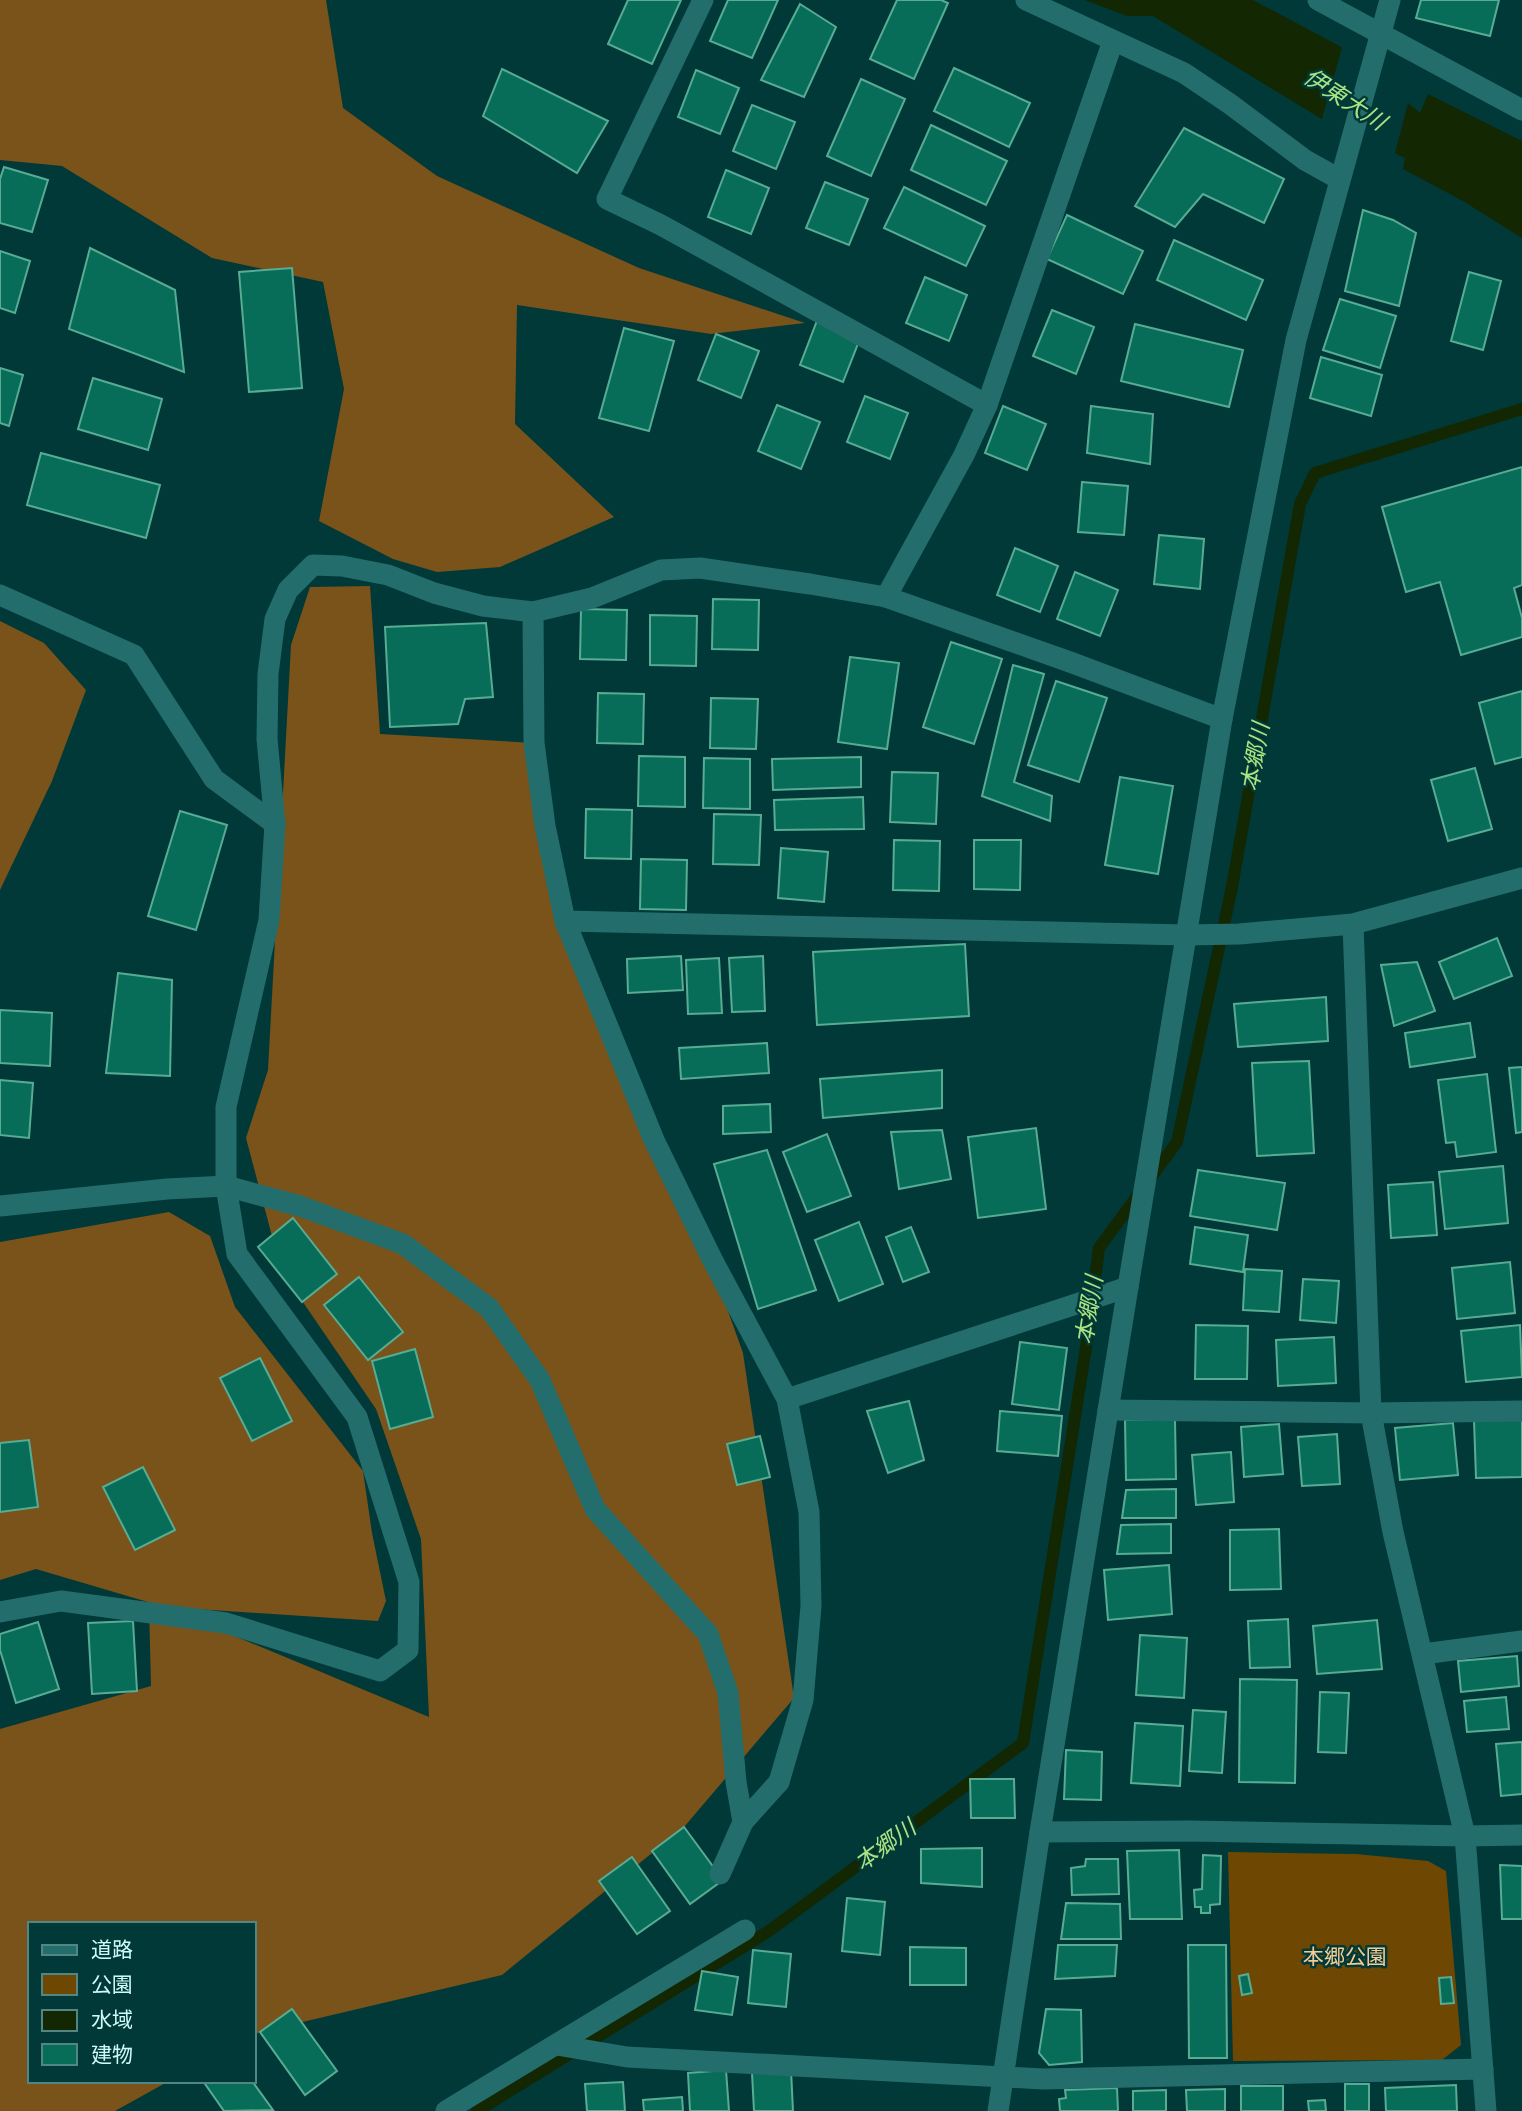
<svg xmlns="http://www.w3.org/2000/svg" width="1522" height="2111" viewBox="0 0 1522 2111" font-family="'Archivo Narrow','Noto Sans JP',sans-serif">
<rect width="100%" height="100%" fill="#003938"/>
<path fill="#6e4702" d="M1228,1852L1356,1854L1428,1861L1446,1871L1461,2045L1442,2060L1233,2061Z"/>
<g fill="#795319">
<path d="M0,0H326L343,108L437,176L639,268L805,323L711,334L517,305L515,424L614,517L500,567L437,572L393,559L319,521L344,389L323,282L212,258L62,166L0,160Z"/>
<path d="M370,586L380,734L534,743L590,983L703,1241L743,1353L794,1698L684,1827L502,1975L260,2032L254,2035V1924H30V2081H169L115,2111H0V1729L151,1686L149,1605H158L36,1569L0,1580V1242L169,1212L210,1236L235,1307L363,1471L372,1533L386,1601L378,1621L165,1607L429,1717L421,1539L376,1409L281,1270L246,1138L268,1070L291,645L310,587Z"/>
<path d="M0,621L44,643L86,690L52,781L0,890Z"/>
</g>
<path fill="#132702" d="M1085,0H1253L1343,48L1420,113L1428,94L1522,141V238L1463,201L1403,169L1405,158L1325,121L1153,16H1127Z"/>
<path fill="#003938" d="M1343,44L1409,99L1394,157L1321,122Z"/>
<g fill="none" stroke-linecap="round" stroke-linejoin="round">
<path stroke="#132702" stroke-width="12" d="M477,2111L769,1931L1023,1743L1087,1341L1099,1248L1177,1142L1232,887L1300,504L1315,473L1522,409"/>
</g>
<g fill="#076d58" stroke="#58ac94" stroke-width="2">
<path d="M628,0H681L652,64L608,44Z"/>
<path d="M728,0H778L752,58L710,41Z"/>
<path d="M897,0H941L948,3L914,79L870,59Z"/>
<path d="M1421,0H1499L1490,36L1416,18Z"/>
<path d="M800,4L836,27L804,97L761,80Z"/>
<path d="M954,68L1030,103L1009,147L934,111Z"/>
<path d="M502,69L608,121L577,173L483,116Z"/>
<path d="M696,70L739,88L720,134L678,117Z"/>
<path d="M861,79L905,99L871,176L827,156Z"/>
<path d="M752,105L795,122L776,169L733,151Z"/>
<path d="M931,125L1007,161L986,205L911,170Z"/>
<path d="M1184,128L1284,179L1264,223L1203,194L1175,227L1135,206Z"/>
<path d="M4,167L48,180L32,232L0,223V179Z"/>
<path d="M726,170L769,188L751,234L708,217Z"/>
<path d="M825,182L868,199L849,245L806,228Z"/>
<path d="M904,187L985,226L966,266L884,228Z"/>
<path d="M1363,210L1393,220L1416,233L1399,306L1345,291Z"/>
<path d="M1067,215L1143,251L1123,294L1047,259Z"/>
<path d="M1174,240L1263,280L1246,320L1157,280Z"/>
<path d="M90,248L175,290L184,372L69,329Z"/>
<path d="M0,251L30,261L15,313L0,308Z"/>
<path d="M292,268L302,388L249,392L239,272Z"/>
<path d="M1469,272L1501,281L1483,350L1451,341Z"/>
<path d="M925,277L967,295L949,341L906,323Z"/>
<path d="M1340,299L1396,316L1380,368L1323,350Z"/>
<path d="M1052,310L1094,327L1076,374L1033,356Z"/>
<path d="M818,318L861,336L843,382L800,365Z"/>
<path d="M1135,324L1243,350L1229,407L1121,381Z"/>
<path d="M624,328L674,341L649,431L599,418Z"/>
<path d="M716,334L759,351L741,398L698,380Z"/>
<path d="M1321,357L1382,375L1371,416L1310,398Z"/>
<path d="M0,368L23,375L9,426L0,423Z"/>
<path d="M93,378L162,399L148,450L78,429Z"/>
<path d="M865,396L908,413L890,459L847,442Z"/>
<path d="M777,405L820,422L801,469L758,451Z"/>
<path d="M1003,406L1046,424L1027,470L985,453Z"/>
<path d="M1091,406L1153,414L1150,464L1087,453Z"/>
<path d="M41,453L160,485L146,538L27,505Z"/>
<path d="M1522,467V585L1514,588L1522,618V637L1461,655L1440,582L1406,592L1382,507Z"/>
<path d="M1082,482L1128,486L1124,535L1078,532Z"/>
<path d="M1159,535L1204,539L1200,589L1154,584Z"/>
<path d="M1015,548L1058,566L1040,612L997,595Z"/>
<path d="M1075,572L1118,590L1100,636L1057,619Z"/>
<path d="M713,599L759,600L758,650L712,649Z"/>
<path d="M581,609L627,610L626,660L580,659Z"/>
<path d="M650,615L697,616L696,666L650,665Z"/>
<path d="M486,623L493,697L465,699L458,724L390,727L385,627Z"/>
<path d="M951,642L1002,659L974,744L923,727Z"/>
<path d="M850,657L899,663L887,749L838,742Z"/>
<path d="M1013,665L1044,674L1014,782L1052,796L1050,821L982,796Z"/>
<path d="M1056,681L1107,698L1079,782L1028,765Z"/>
<path d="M1522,691V757L1495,764L1479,703Z"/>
<path d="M598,693L644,694L643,744L597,743Z"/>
<path d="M711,698L758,699L756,749L710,748Z"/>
<path d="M639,756L685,757V807L638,806Z"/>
<path d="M861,757V787L773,790L772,759Z"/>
<path d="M704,758L750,759V809L703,808Z"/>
<path d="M1475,768L1492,829L1448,841L1431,780Z"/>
<path d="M892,772L938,773L936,824L890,822Z"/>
<path d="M1120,777L1173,786L1158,874L1105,865Z"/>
<path d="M863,797L864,829L775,830L774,800Z"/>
<path d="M586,809L632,810L631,859L585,858Z"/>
<path d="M180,811L227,825L196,930L148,916Z"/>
<path d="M714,814L761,815L759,865L713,864Z"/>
<path d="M894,840L940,841L939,891L893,890Z"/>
<path d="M974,840H1021L1020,890L974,889Z"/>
<path d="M781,848L828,852L824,902L778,898Z"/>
<path d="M641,859L687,860L686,910L640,909Z"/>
<path d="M1497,938L1512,976L1454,999L1439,962Z"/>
<path d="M965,944L969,1016L817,1025L813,952Z"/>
<path d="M681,956L683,990L628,993L627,959Z"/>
<path d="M763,956L765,1011L732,1012L729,958Z"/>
<path d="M719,958L722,1013L688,1014L686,960Z"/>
<path d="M1417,962L1435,1011L1394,1026L1381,965Z"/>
<path d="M118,973L172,980L170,1076L106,1073Z"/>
<path d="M1326,997L1328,1041L1238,1047L1234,1004Z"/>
<path d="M0,1010L52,1013L50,1066L0,1063Z"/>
<path d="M1470,1023L1475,1057L1410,1067L1405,1033Z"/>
<path d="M767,1043L769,1073L681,1079L679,1048Z"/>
<path d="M1309,1061L1314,1153L1257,1156L1252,1063Z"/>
<path d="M1522,1067V1132L1516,1133L1509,1068Z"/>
<path d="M942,1070V1108L823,1118L820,1079Z"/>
<path d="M1487,1074L1496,1152L1457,1157L1455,1142L1446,1143L1438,1080Z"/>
<path d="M0,1080L33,1083L29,1138L0,1135Z"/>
<path d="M770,1104L771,1132L723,1134V1106Z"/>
<path d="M1036,1128L1046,1209L978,1218L968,1137Z"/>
<path d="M942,1130L951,1179L899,1189L891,1132Z"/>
<path d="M827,1134L851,1196L807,1212L783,1152Z"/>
<path d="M767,1150L816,1290L758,1309L714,1164Z"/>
<path d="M1503,1166L1508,1223L1445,1229L1439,1172Z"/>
<path d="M1198,1170L1285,1183L1277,1230L1190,1216Z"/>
<path d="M1433,1182L1437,1235L1391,1238L1388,1185Z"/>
<path d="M293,1218L337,1274L302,1302L258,1247Z"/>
<path d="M859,1222L883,1284L839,1301L815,1240Z"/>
<path d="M911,1227L929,1272L903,1282L886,1237Z"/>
<path d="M1195,1227L1248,1235L1243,1272L1190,1264Z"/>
<path d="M1510,1262L1515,1313L1457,1319L1452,1268Z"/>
<path d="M1245,1269L1282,1271L1279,1312L1243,1310Z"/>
<path d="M359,1277L403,1332L368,1360L324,1305Z"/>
<path d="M1303,1279L1339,1281L1336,1323L1300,1320Z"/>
<path d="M1196,1325L1248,1326L1247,1379H1195Z"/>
<path d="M1520,1325L1522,1377L1466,1382L1461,1331Z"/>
<path d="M1334,1337L1336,1383L1278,1386L1276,1340Z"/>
<path d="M1020,1342L1067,1348L1059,1410L1012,1404Z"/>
<path d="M415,1349L433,1417L390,1429L372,1361Z"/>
<path d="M260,1358L292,1421L252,1441L220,1378Z"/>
<path d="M909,1401L924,1460L888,1473L867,1411Z"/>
<path d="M1000,1411L1062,1416L1058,1456L997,1451Z"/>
<path d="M1175,1419L1176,1479L1126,1480L1125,1420Z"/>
<path d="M1522,1419V1477L1476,1478L1474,1420Z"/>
<path d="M1453,1423L1458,1475L1400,1480L1395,1428Z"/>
<path d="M1279,1424L1283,1474L1244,1477L1241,1427Z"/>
<path d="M1337,1434L1340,1484L1302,1486L1298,1437Z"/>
<path d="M760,1436L770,1477L737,1485L727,1444Z"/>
<path d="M29,1440L38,1507L0,1512V1443Z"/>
<path d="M1231,1452L1234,1502L1196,1505L1192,1455Z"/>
<path d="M143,1467L175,1530L135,1550L103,1487Z"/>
<path d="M1176,1489V1518H1122L1126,1490Z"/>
<path d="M1171,1524V1553L1117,1554L1121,1525Z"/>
<path d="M1279,1529L1281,1589L1230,1590V1530Z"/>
<path d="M1169,1565L1172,1614L1108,1620L1104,1570Z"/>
<path d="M1288,1619L1290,1667L1250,1668L1248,1621Z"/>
<path d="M1377,1620L1382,1669L1317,1674L1313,1626Z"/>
<path d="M133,1621L137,1691L92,1694L88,1623Z"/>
<path d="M38,1622L59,1689L16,1703L0,1650V1634Z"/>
<path d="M1140,1635L1187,1638L1184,1698L1136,1695Z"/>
<path d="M1517,1656L1519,1686L1461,1692L1458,1661Z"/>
<path d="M1240,1679L1297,1680L1295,1783L1239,1782Z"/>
<path d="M1320,1692L1349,1693L1346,1753L1318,1752Z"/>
<path d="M1506,1697L1509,1729L1467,1732L1464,1701Z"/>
<path d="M1193,1710L1226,1712L1222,1773L1189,1771Z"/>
<path d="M1135,1723L1183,1726L1180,1786L1131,1783Z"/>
<path d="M1522,1742V1794L1501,1796L1496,1744Z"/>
<path d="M1066,1750L1102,1752L1101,1800L1064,1799Z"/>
<path d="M970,1779H1014L1015,1818H971Z"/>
<path d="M684,1827L723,1880L690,1904L652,1851Z"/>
<path d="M982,1848V1887L921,1883V1849Z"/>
<path d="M1179,1850L1182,1919H1130L1127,1851Z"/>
<path d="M1203,1855L1221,1856L1220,1904L1210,1905V1913H1201V1907H1195L1194,1890L1202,1889Z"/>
<path d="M632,1857L670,1911L637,1934L599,1881Z"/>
<path d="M1086,1859H1118L1119,1894L1072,1895L1071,1868L1085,1866Z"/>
<path d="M1500,1865L1522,1866V1919H1502Z"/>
<path d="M847,1898L885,1902L880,1955L842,1951Z"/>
<path d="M1066,1903L1120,1904L1121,1939H1061Z"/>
<path d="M1058,1945H1117L1115,1976L1055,1979Z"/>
<path d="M1188,1945H1226L1227,2058H1189Z"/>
<path d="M910,1947L966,1948V1985H910Z"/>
<path d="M753,1950L791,1954L786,2007L748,2003Z"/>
<path d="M702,1971L738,1977L732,2015L695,2010Z"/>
<path d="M1248,1974L1252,1993L1242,1995L1239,1976Z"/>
<path d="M1451,1977L1454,2003L1441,2004L1439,1978Z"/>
<path d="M292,2009L337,2071L305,2095L260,2032Z"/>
<path d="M1046,2009L1081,2010L1082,2062L1049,2065L1039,2053Z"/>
<path d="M726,2070L729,2111H690L688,2073Z"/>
<path d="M791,2070L793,2111H754L752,2073Z"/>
<path d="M203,2081H252L273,2110L224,2111Z"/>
<path d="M623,2082L625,2111H587L585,2084Z"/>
<rect x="1345" y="2084" width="24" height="27"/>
<path d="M1456,2085L1457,2111H1386L1385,2088Z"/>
<rect x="1241" y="2086" width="42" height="25"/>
<path d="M1117,2088L1118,2111H1060L1059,2099L1066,2098L1065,2090Z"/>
<path d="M1225,2089V2111H1187L1186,2090Z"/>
<path d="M1166,2090V2111H1133V2091Z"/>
<path d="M682,2097L683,2111H644L643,2100Z"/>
<path d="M1325,2100L1326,2111H1309L1308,2101Z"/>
</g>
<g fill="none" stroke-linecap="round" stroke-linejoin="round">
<path stroke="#236e6d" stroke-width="21" d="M557,2045L627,2057L1043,2079L1483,2069"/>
<g stroke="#236e6d" stroke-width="21">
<path d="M703,0L607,199L661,225L987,405"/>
<path d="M1026,0L1184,73L1230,104L1305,160L1339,179"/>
<path d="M1318,0L1522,110"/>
<path d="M0,595L134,655L214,779L275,824"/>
<path d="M533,612L534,743L545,826L565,921L1186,935L1239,934L1353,924L1522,878"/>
<path d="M1353,924L1371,1413L1522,1411"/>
<path d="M0,1206L167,1189L226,1186L300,1206L403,1244L489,1308L540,1380L595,1509L708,1634L728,1693L736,1782L743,1822L779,1782"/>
<path d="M787,1399L1128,1287"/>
<path d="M1108,1410L1371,1413L1393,1532L1465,1836L1486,2111"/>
<path d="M0,1612L61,1601L226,1623L380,1671L408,1650L409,1582L357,1417L237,1254L226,1186V1107L269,920L275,824L267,739L268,674L275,619L288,590L313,565L342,566L388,575L434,593L483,606L533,612L592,598L661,570L700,568L810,584L886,597L1070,662L1222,719"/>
<path d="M1423,1654L1522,1641"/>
<path d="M1040,1832L1190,1831L1465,1836L1522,1835"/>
<path d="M720,1874L743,1822"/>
</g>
<g stroke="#236e6d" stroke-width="21">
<path d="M886,597L964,455L987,405L1113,41"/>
<path d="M565,921L654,1140L713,1261L787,1399L809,1512L811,1606L803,1700L779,1782"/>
<path d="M446,2111L745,1930"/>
<path d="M998,2111L1040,1832L1128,1287L1222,719L1296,340L1390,0"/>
</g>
</g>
<g text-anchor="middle" stroke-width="5" stroke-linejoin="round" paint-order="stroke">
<g font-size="21" fill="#f5cb95" stroke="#003938">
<text x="1345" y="1964">本郷公園</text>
</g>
<g font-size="23" font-style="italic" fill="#abe482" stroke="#003938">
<text transform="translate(1345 99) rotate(33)" y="8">伊東大川</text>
<text transform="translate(1255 757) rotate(-80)" y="8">本郷川</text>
<text transform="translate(1089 1310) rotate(-81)" y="8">本郷川</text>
<text transform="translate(885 1845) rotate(-36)" y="8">本郷川</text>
</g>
</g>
<rect x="28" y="1922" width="228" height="161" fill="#003938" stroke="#528685" stroke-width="2"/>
<rect x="42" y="1945" width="35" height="10" fill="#236e6d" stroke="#528685" stroke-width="2"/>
<text x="91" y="1957" font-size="21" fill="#cefaf8">道路</text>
<rect x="42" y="1974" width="35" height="21" fill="#6e4702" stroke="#528685" stroke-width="2"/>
<text x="91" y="1992" font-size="21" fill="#cefaf8">公園</text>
<rect x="42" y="2010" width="35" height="21" fill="#132702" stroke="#528685" stroke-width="2"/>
<text x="91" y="2027" font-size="21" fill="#cefaf8">水域</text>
<rect x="42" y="2044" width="35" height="21" fill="#076d58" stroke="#528685" stroke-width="2"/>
<text x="91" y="2062" font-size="21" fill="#cefaf8">建物</text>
</svg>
